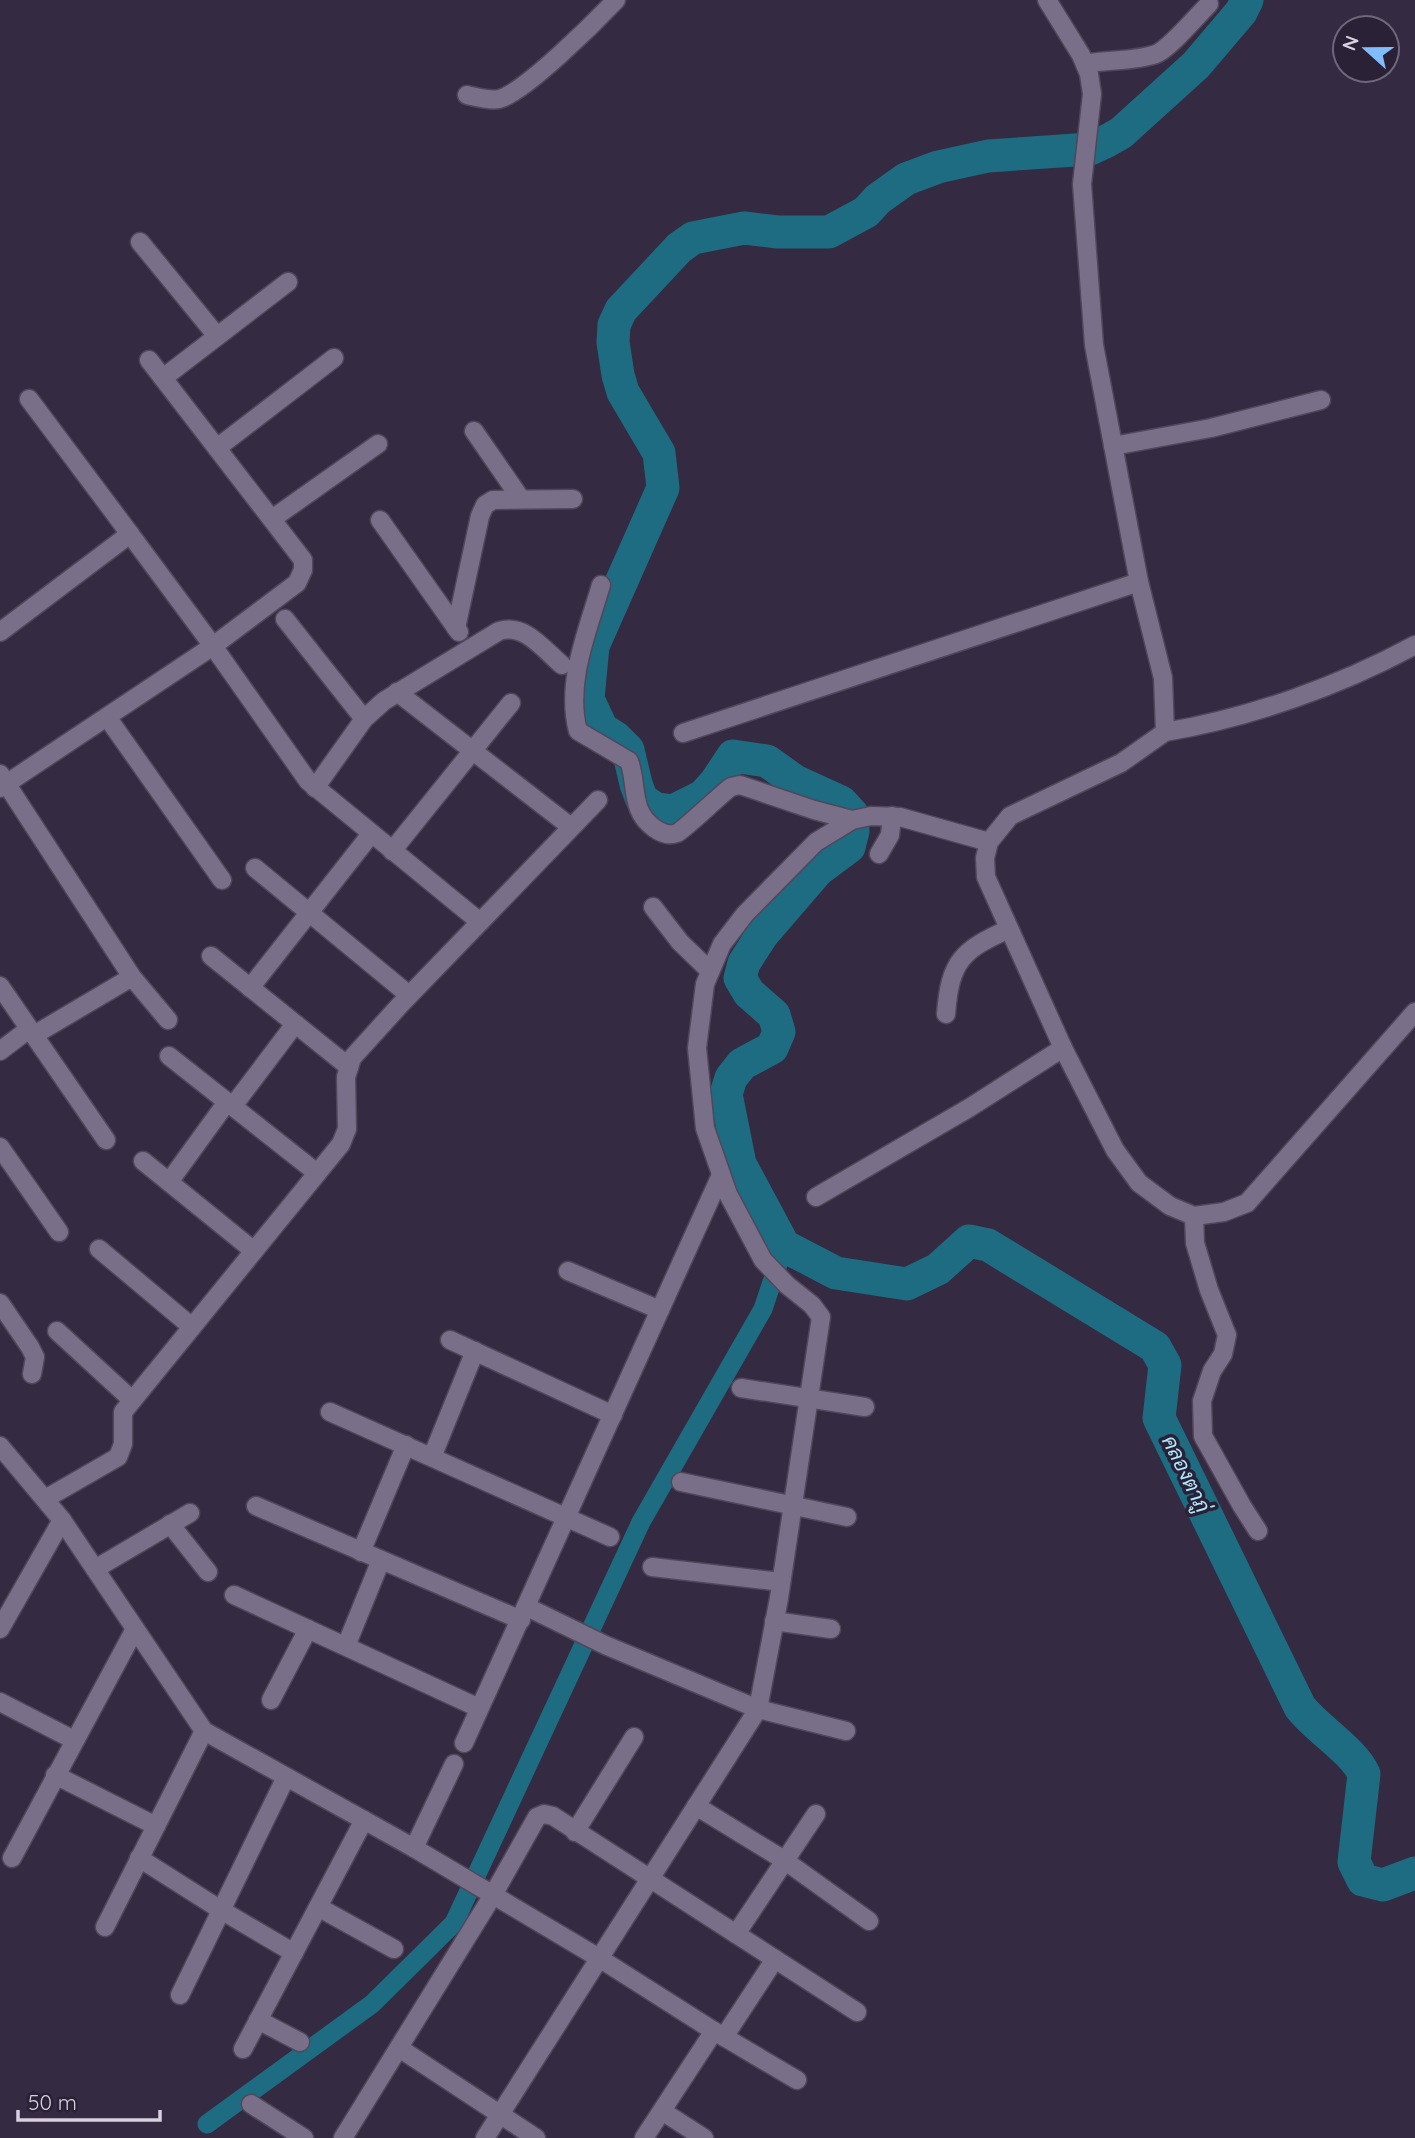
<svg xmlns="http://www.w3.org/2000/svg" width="1415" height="2138" viewBox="0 0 1415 2138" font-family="Quicksand,Sarabun,sans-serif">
<rect width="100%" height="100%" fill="#342a41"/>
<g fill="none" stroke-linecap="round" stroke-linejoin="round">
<path stroke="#1e6c82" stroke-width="19" d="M207,2124L372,2004L454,1923L641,1522L763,1309L784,1246"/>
<path stroke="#1e6c82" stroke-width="33" d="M1247,0L1241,12L1196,65L1121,133L1105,142L1090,149L988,156L938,167L906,179L878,199L866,212L829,232H778L744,228L693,238L679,248L621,310L614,325L613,342L618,375L623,392L659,453L663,488L593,646L588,699L602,729L616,738L628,750L636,784L642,800L656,809L673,811L703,796L715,783L733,756L767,761L795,781L841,802L852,814L853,831L849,847L818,870L762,935L744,963L740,978L749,993L774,1015L779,1032L772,1048L742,1064L731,1078L726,1094L740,1164L784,1246L836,1273L907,1284L938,1269L969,1241L988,1245L1155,1347L1165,1365L1159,1418L1300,1707C1318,1730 1353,1750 1364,1774L1354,1862L1363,1880L1383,1885L1415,1873"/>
<g stroke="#50475b" stroke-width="21">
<g id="minor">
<path d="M1047,0L1081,55L1089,74L1092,94L1082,184L1094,345L1139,582L1163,678L1165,732L1121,763L1010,816L989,842L985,858L986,877L1063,1048L1115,1150L1139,1183L1170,1206L1194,1216L1224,1212L1247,1203L1415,1012"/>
<path d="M1085,64C1109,59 1133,62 1156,54C1168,50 1198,15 1209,4"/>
<path d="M467,95C476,97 490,101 499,99C524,93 596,21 616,0"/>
<path d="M140,242L217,336"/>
<path d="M163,378L288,282"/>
<path d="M474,431L521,499"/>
<path d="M1113,446L1211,428L1321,400"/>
<path d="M217,448L334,358"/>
<path d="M272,519L378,444"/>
<path d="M380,520L459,632"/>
<path d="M130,534L213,646L308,781L480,922"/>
<path d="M601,585C588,630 565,683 578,731L629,761C635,776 633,794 639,809C644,822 662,839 677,833C684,830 721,794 731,787L740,785L814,810L852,820"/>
<path d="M285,619L364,719"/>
<path d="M456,628L480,516L485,505L493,500L573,499"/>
<path d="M0,632L130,534L29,399"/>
<path d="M397,692L571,827"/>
<path d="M107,717L222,880"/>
<path d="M1165,732C1249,718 1340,686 1415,645"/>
<path d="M683,733L1139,582"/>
<path d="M0,774L132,977L168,1020"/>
<path d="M0,788L213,646L297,583L303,570V560L149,360"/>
<path d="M315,788L364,719L384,701L499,631C525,623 543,649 562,665"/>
<path d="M392,851L511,703"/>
<path d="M879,854L890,835L892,816"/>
<path d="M255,868L409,995"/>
<path d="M653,907L680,942L710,971"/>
<path d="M211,956L349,1067"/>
<path d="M0,986L106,1140"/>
<path d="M250,988L371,834"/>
<path d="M946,1014C950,961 962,950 1009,929"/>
<path d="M34,1035L132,977"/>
<path d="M0,1051L29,1029"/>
<path d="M169,1056L317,1173"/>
<path d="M233,1106L295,1024"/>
<path d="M0,1147L59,1232"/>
<path d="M143,1161L254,1251"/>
<path d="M169,1182L227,1102"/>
<path d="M816,1197L969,1108L1063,1048"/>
<path d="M1194,1216L1195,1243L1209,1290L1227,1335L1223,1354L1212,1371L1202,1401L1203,1436L1242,1506L1258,1531"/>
<path d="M99,1249L192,1327"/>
<path d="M568,1271L660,1310"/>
<path d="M0,1303L30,1347L35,1357L32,1374"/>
<path d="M57,1331L132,1400"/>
<path d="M450,1340L613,1415"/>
<path d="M741,1388L865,1407"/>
<path d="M330,1412L610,1537"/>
<path d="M0,1446L62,1520L204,1731L414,1848L599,1958L714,2031L797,2080"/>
<path d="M432,1457L475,1351"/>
<path d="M681,1482L847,1517"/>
<path d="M45,1499L118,1457L123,1444V1412L341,1144L347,1129L346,1077L352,1058L400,1005L598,800"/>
<path d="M256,1506L521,1620"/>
<path d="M170,1524L208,1572"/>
<path d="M361,1552L406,1445"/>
<path d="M652,1567L781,1582"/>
<path d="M95,1569L190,1513"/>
<path d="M234,1595L479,1708"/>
<path d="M527,1607L605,1645L758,1709L846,1731"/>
<path d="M774,1621L831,1629"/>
<path d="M0,1629L62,1520"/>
<path d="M346,1646L381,1560"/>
<path d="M271,1700L308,1629"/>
<path d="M0,1702L74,1740"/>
<path d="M464,1743L721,1175"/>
<path d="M55,1775L156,1826"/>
<path d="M696,1806L784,1860L869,1921"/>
<path d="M575,1832L634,1737"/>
<path d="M414,1848L454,1764"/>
<path d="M12,1858L135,1629"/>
<path d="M139,1858L221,1910L294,1953"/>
<path d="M318,1907L394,1949"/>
<path d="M105,1927L204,1731"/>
<path d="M736,1934L816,1814"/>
<path d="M180,1995L286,1777"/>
<path d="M258,2020L300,2042"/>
<path d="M724,2037L775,1959"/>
<path d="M399,2048L536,2138"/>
<path d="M243,2049L364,1820"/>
<path d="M251,2104L304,2138"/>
<path d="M662,2111L704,2138"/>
<path d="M343,2138L493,1895L537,1817L544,1814L553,1816L857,2012"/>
<path d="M485,2138L758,1709L779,1598L821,1317L812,1305L787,1285L763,1260L728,1194L705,1128L697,1048L705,984L722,944L745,914L816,842L852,820L871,816L900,817L989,842"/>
<path d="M644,2138L714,2031"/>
</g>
</g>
<use href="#minor" stroke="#7a6f89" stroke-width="18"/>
</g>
<g text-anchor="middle" stroke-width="7" stroke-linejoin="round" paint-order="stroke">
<g font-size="21" font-style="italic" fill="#aeeafe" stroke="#2a2136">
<text transform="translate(1186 1474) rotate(64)" y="7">คลองตาภู่</text>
</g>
</g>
<g transform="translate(1366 49) rotate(291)"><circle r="33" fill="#2a2136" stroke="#6f677a" stroke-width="2"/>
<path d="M0-5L12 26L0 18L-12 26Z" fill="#80bdfa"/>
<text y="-10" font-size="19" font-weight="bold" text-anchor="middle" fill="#d7d1e0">N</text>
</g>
<path d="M18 2110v10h142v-10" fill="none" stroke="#d7d1e0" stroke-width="3.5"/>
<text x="28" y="2110" font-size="21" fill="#d7d1e0" stroke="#2a2136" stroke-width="5" paint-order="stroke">50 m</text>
</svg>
